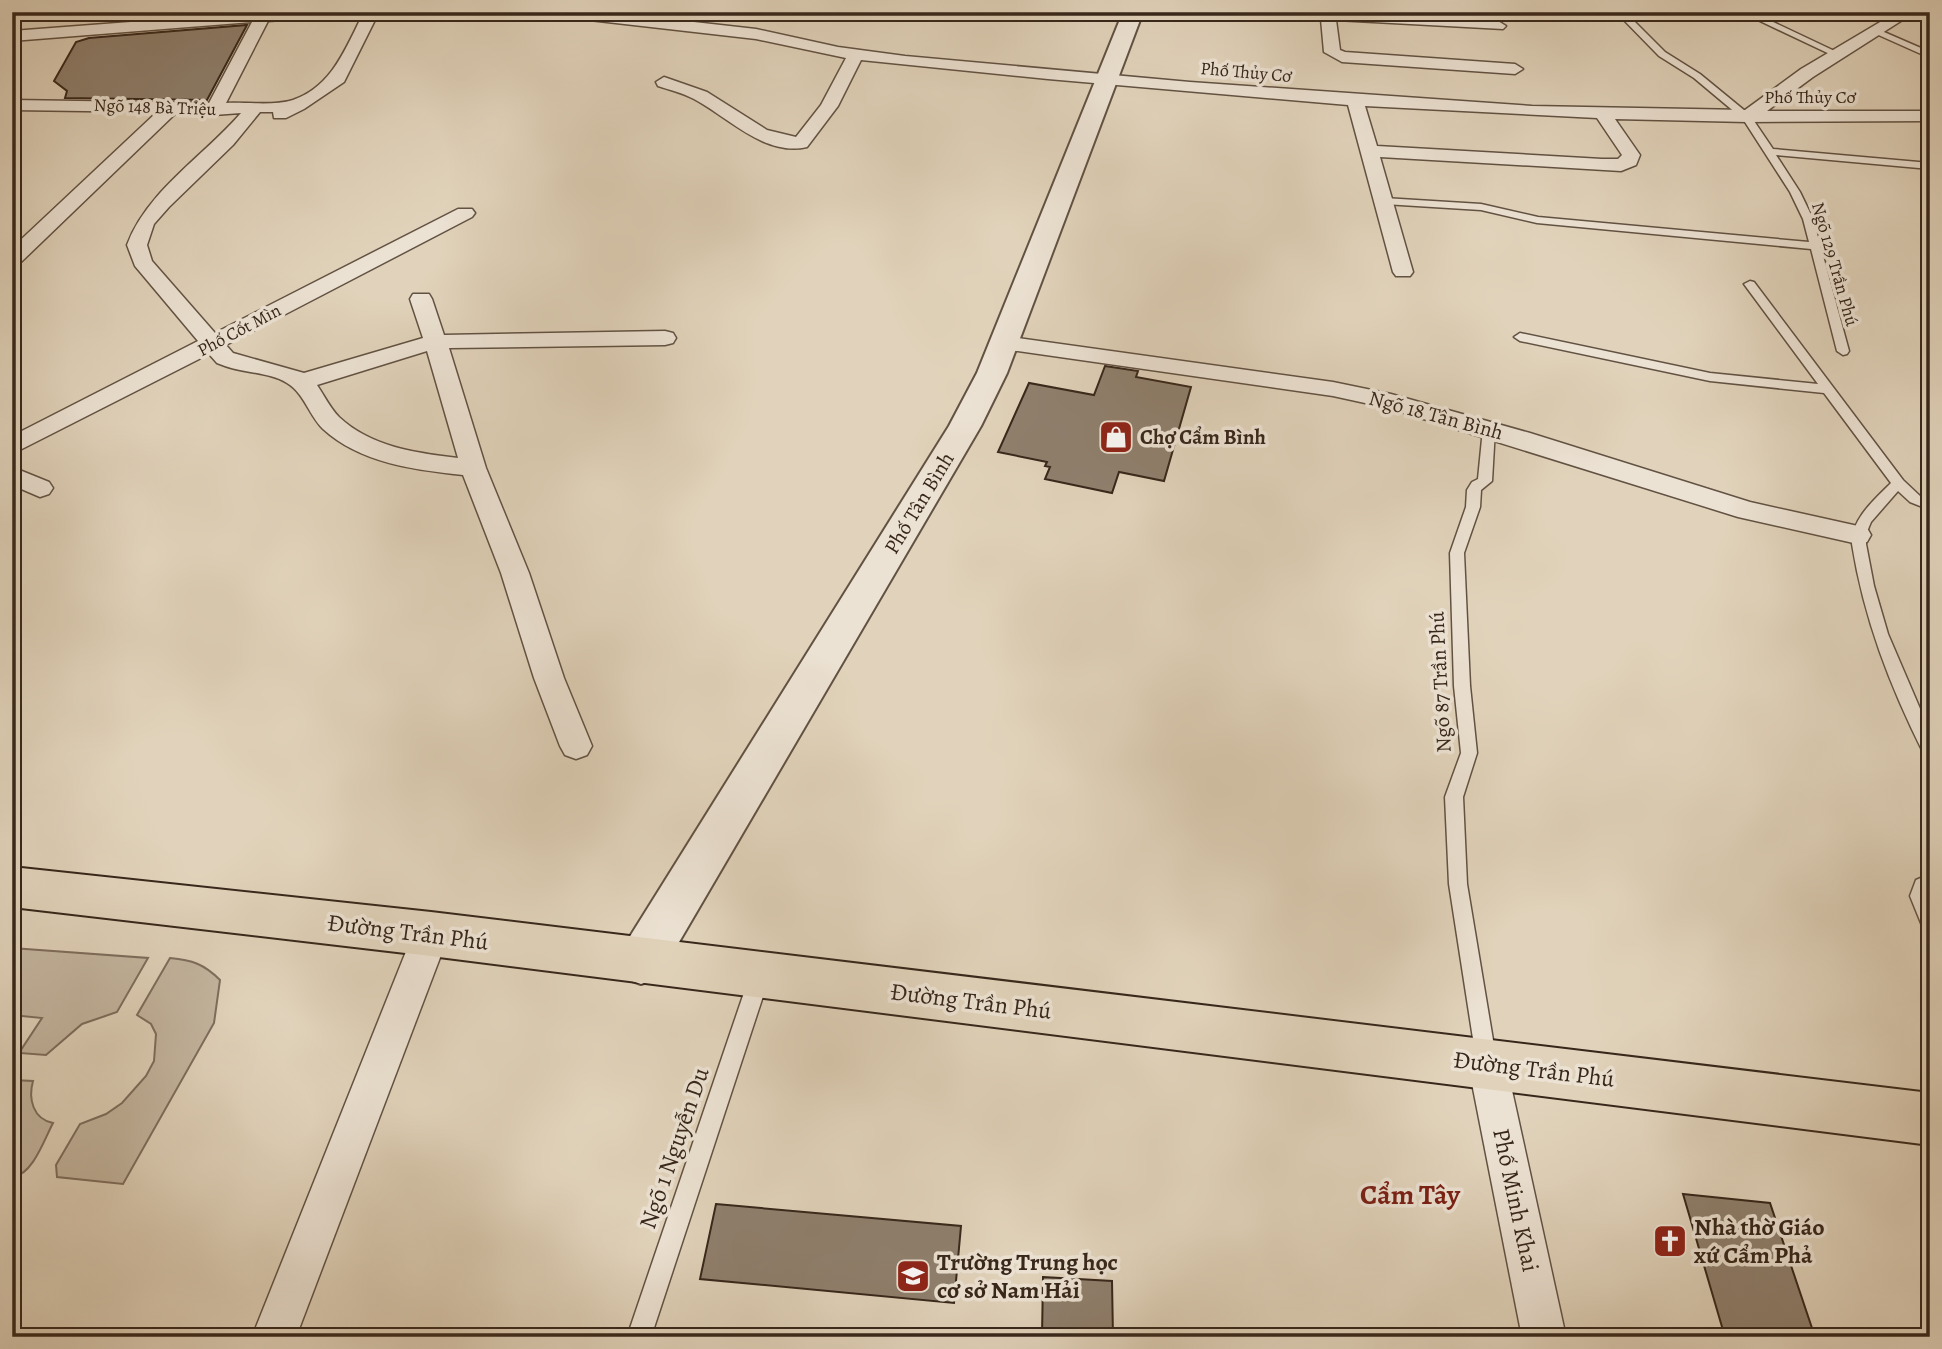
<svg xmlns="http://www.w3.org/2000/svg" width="1942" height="1349" viewBox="0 0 1942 1349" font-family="Alegreya,serif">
<rect width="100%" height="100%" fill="#e1d3bb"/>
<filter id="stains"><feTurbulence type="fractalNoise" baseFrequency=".00286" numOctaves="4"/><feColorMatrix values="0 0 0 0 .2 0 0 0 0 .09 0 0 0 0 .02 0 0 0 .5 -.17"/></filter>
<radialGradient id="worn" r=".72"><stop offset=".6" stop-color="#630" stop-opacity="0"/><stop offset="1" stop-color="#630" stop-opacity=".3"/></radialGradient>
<g fill="#c4b6a0" stroke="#7e6e5e" stroke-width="2">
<path d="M12,948L148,958L117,1012L82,1024L46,1055L19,1053L42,1018L12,1015Z"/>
<path d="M170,958C192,960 204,964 220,980L214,1023L123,1184L57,1177L56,1165L80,1124L106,1114L122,1103L146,1076L154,1061L156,1034L151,1024L137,1015Z"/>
<path d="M12,1080L33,1081C28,1099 33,1119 53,1123C44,1140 33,1174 13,1177Z"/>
</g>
<g fill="#8f806e" stroke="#37271b" stroke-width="2">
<path d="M247,25L207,100L65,98L67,91L54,81L76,42L89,38Z"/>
<path d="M1105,366L1138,371L1136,377L1191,387L1164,481L1119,472L1112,493L1045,479L1050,467L1045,466L1047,462L998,452L1029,383L1094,395Z"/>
<path d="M1683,1194L1770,1203L1815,1337H1725Z"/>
<path d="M716,1204L961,1226L954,1303L700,1279Z"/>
<path d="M1043,1277L1112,1281L1113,1337H1042Z"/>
</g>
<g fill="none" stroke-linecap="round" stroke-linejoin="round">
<g stroke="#625243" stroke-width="3">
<g id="service">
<path d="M1616,12H1625L1665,52L1700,74L1750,115L1773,149L1930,163V169L1776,155L1800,192L1813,219L1849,351L1847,354L1843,355L1837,351L1811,249L1537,223L1481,210L1384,204L1379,201L1384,198L1481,204L1538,217L1809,242L1803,219L1790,192L1743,119L1694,78L1659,56Z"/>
<path d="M1741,12H1752L1843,55L1836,57Z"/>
<path d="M1877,29L1930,52V58L1874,33L1873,31Z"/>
<path d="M1750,281L1754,282L1903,480L1920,496L1930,500V510L1910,502L1898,491L1871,522L1866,534V544L1874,586L1888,634L1930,732V756L1924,754C1890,686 1864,619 1852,544C1851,519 1875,499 1891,483L1824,393L1710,381L1520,341L1514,337L1520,333L1710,373L1818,384L1744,284Z"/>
<path d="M1489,425L1495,429L1492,481L1481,490L1480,507L1464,553L1470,686L1477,753L1463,797L1467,884L1496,1058L1493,1065L1486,1068L1479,1065L1476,1058L1449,884L1445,797L1461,753L1454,686L1450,553L1466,507L1467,490L1472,482L1478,479L1483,429Z"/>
<path d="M1930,874V931L1923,928L1910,896L1916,880Z"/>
<path d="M759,969L766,971L769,978L651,1337H627L749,978L752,971Z"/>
</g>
</g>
<g stroke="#625243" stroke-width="3">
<g id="minor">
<path d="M263,12H334L327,17L268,21L226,103C246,102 274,106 293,100C333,86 346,47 364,12H379L344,82L304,109L286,118H274L273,112H260L233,145L169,207L154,224L147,245L152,261L215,333L458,209H472L475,213L472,217L226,345L233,353L304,373L423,338L410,299L413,294H429L432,299L444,335L665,331L673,333L676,338L673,343L665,345L449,348L486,468L529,573L564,678L592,746L587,755L576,759L565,755L560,746L534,678L501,573L463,475C415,470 360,463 323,429C309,415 304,393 287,383C269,372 244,373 225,366L217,363L209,354L12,454V436L198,341L135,266L127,245C147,191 204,156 241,113L214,115L176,113L19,264L12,266V248L157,112L12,110V100L209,103L252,22L12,41V31ZM427,351L458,458C416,453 371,447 339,417C330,408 324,395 317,385Z"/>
<path d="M556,12H605L756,29L838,47L905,56L1190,82L1532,106L1745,110L1801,69L1897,12H1915L1813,77L1767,111H1930V121L1747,122L1615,119L1640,155L1636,165L1621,171L1380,157L1413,272L1410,276H1396L1393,272L1348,105L1048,79L861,60L838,106L807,147C765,157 728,117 694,99C683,93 670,90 658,86L656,82L664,77L707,92L767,130L796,137L821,105L846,58L756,39L563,17ZM1365,106L1597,118L1622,155L1618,159H1602L1377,146Z"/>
<path d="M1279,12H1359L1498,21L1506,26L1503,29L1336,20L1340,50L1345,52L1515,64L1523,69L1515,74L1342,62L1324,52L1321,19L1286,17Z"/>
<path d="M1004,336L1333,382L1391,394L1530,433L1750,502L1867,528L1871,535L1867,542L1858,544L1738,517L1388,408L1333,396L996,348L993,343L996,338Z"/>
<path d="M12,467L49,482L53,488L49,494L40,497L12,485Z"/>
<path d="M431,917L444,922L449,934L296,1337H252L413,934L418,922Z"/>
<path d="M1487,1044L1501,1049L1506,1063L1566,1337H1522L1468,1063L1473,1049Z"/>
</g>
</g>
<g stroke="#625243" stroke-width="4">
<path id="tertiary" d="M1123,12H1143L1007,373L981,426L658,978L641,984L624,978L618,962L624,946L949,426L977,373Z"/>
</g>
<g stroke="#37271b" stroke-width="4">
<g id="primary">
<path d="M12,12H23L19,17L12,19Z"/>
<path d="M12,867L431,912L1930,1093V1145L431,956L12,907Z"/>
</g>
</g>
<use href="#service" fill="#ece2d3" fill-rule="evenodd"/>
<use href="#minor" fill="#ece2d3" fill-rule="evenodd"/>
<use href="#tertiary" fill="#ece2d3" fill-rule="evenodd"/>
<use href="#primary" fill="#e1d3bb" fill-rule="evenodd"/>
</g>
<defs>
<g id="shop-square" transform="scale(1.75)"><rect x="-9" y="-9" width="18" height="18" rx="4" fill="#8f2418" stroke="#ece2d3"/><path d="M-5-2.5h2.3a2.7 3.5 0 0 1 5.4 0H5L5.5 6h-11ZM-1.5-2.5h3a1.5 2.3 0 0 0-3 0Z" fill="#fff"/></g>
<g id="church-square" transform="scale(1.75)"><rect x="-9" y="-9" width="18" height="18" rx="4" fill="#8f2418" stroke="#ece2d3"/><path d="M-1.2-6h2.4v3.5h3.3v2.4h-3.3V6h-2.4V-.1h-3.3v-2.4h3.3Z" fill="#fff"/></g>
<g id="school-square" transform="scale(1.75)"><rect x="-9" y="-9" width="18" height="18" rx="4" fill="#8f2418" stroke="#ece2d3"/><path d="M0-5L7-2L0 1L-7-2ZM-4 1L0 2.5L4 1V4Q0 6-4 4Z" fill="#fff"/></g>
</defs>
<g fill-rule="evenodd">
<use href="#shop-square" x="1116" y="437"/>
<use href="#church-square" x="1670" y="1241"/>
<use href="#school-square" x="913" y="1276"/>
</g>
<g text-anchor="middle" stroke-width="7" stroke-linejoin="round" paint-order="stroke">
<g font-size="18" fill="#37271b" stroke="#ece2d3">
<text transform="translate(1246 72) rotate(5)" y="6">Phố Thủy Cơ</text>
<text x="1810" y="103">Phố Thủy Cơ</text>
<text transform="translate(155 107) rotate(2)" y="6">Ngõ 148 Bà Triệu</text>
<text transform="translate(1835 264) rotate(74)" y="6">Ngõ 129 Trần Phú</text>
<text transform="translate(239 330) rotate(-28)" y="6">Phố Cốt Mìn</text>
</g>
<g font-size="21" fill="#37271b" stroke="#ece2d3">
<text transform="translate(1436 415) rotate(15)" y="7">Ngõ 18 Tân Bình</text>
<text transform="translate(919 503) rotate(-59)" y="7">Phố Tân Bình</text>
<text transform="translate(1440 682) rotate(-93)" y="7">Ngõ 87 Trần Phú</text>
</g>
<g font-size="21" font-weight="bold" fill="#37271b" stroke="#ece2d3" text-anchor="start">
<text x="1140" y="444">Chợ Cẩm Bình</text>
</g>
<g font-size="24" fill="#37271b" stroke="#ece2d3">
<text transform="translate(408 932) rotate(7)" y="8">Đường Trần Phú</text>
<text transform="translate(971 1001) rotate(7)" y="8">Đường Trần Phú</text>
<text transform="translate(1534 1069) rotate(7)" y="8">Đường Trần Phú</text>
<text transform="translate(674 1148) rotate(-71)" y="8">Ngõ 1 Nguyễn Du</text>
<text transform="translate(1516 1200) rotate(78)" y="8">Phố Minh Khai</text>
</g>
<g font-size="24" font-weight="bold" fill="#37271b" stroke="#ece2d3" text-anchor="start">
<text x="1694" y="1235">Nhà thờ Giáo<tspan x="1694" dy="28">xứ Cẩm Phả</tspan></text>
<text x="937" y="1270">Trường Trung học<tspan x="937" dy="28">cơ sở Nam Hải</tspan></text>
</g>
<g font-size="28" font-weight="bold" fill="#7a1f14" stroke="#ece2d3">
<text x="1410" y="1204">Cẩm Tây</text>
</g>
</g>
<rect width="1942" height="1349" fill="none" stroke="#e1d3bb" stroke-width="42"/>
<rect x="14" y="14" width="1914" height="1321" fill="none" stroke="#37271b" stroke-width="3.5"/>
<rect x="21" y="21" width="1900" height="1307" fill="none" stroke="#37271b" stroke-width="2"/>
<rect width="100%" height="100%" filter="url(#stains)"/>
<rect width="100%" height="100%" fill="url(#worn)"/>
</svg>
